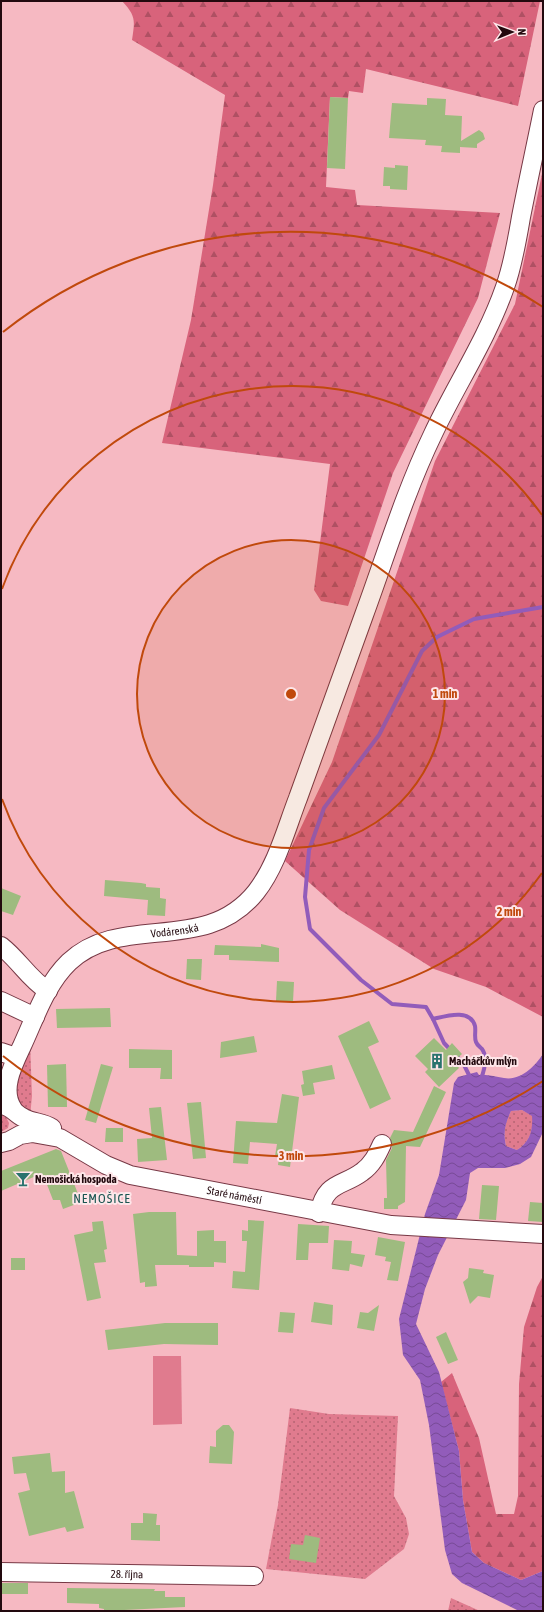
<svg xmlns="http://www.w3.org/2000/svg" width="544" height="1612" viewBox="0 0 544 1612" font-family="'Asap Condensed',sans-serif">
<defs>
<pattern id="grass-dots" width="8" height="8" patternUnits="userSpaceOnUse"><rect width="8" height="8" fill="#e07b8e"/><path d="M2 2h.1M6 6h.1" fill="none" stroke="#b56372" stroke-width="1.8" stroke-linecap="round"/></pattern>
<pattern id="forest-firs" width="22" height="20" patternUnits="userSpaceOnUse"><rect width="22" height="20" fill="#d8637b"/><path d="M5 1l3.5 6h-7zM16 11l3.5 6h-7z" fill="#af5063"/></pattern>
<pattern id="water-waves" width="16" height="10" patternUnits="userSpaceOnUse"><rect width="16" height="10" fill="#925cba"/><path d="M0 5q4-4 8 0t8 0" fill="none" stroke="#774a96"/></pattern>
</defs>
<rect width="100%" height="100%" fill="#f6b9c2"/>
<g fill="url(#grass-dots)">
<path d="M30,1042L32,1096L30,1117L12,1095Z"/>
<path d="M522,1110L533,1116C533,1130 530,1142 517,1150L506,1146C503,1132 505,1123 511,1111Z"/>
<path d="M1,1115L6,1117L9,1123L8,1128L1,1132Z"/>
<path d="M290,1408L329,1414L398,1416L394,1496L406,1518L409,1534L404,1549L365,1579L266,1569L278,1505Z"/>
<path d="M451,1598L480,1611H448Z"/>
</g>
<g fill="url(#forest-firs)">
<path d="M122,1H540L518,106L366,69L363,93L349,91L348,98L330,97L326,187L355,190L357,205L500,213L478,298L393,473L348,606L321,601L314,590L330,464L162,443L191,320L213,185L225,95L132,40C135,20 136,16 122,1Z"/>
<path d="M543,169V1017L486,987L434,969L340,910L285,861L332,762L435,461L515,304Z"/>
<path d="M543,1276V1571L521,1580L484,1563L472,1552L463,1500L459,1451L441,1382L452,1373L479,1438L496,1514H514L518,1496L519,1384L524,1327L537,1287Z"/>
</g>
<path fill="#e07b8e" d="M153,1356H181L182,1424L153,1425Z"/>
<path fill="url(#water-waves)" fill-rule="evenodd" d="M543,1054V1132L531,1157L520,1164L505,1168H478L470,1173L466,1200L438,1255L425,1289L416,1324L439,1372L459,1451L463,1500L472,1552L484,1563L521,1580L543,1571V1611H519L462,1583L452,1574L445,1550L429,1425L420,1380L403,1355L399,1319L425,1214L439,1175L454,1083L458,1077L477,1072L479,1075C488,1074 495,1077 504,1078C521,1081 535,1066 543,1054ZM522,1110L532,1116C533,1130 530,1142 517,1150L506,1146C503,1132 505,1124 511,1111Z"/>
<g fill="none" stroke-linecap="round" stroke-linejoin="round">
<g stroke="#925cba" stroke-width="4">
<path d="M433,1019C446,1016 470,1008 475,1026C476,1031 474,1037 476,1042C477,1045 480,1047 482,1049C488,1057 484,1071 481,1079"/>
<path d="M471,1079L463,1063L444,1043L433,1019L426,1007L392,1004L361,980L310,929L305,897L309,850L324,808L379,735L422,651L437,637L474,619L543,607"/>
</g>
</g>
<g fill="#9ebb7f">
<path d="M330,97L348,98L345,169L327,168Z"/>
<path d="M427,98L446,99L445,115L462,116L461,141L479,130L483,133L485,139L477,144V148L460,147V153L441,152L442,146L425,145L426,140L389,138L392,103L427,105Z"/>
<path d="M395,165L408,166L407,190L390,189V186H383L384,167L395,168Z"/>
<path d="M105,880L141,883L146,884V887L160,888V898L166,899L165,916L147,915L148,900L104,896Z"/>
<path d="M1,888L21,896L13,915L1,911Z"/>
<path d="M261,944L279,948V962L229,960V955H214L215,945L261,947Z"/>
<path d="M187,959H202L201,980L186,979Z"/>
<path d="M277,981L294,982L293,1002L276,1001Z"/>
<path d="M110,1008L111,1027L57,1028L56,1009Z"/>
<path d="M369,1021L379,1042L368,1047L391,1099L370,1109L338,1036Z"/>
<path d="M254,1036L257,1052L220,1058L221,1042Z"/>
<path d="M434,1038L446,1050L452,1043L462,1054L454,1061L459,1068L439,1087L425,1072L428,1069L415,1056Z"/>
<path d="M129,1049L172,1050V1079H160L161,1068H129Z"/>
<path d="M66,1064L67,1107H48L47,1065Z"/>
<path d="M101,1064L113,1067L96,1123L85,1120Z"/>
<path d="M332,1065L335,1079L313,1083L315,1094L303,1096L301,1085L304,1084L302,1071Z"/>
<path d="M434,1086L446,1092L420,1147L406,1146L405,1202L398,1206V1209H384V1198H387L386,1160L392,1148L390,1138L394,1130L413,1132Z"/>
<path d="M282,1094L299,1097L290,1167L278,1165L279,1157L275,1156L277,1144L250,1142L248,1164L233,1163L236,1121L277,1123Z"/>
<path d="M201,1102L206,1158L193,1159L187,1103Z"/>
<path d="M161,1107L167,1160L138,1162L137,1139L152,1138L149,1108Z"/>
<path d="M106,1128H123V1142H105Z"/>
<path d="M56,1149L61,1151L69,1171V1181H73L80,1199L79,1203L63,1209L60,1200H53L46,1182L40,1185L36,1176L1,1191V1171Z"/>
<path d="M482,1185L499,1186L496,1220L479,1219Z"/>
<path d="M530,1202L543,1203V1222L528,1221Z"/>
<path d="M149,1212H176L177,1255L197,1256V1231L214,1230V1241H226V1263L214,1262V1267H189V1265H155L157,1286L145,1287V1282L140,1283L133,1214Z"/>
<path d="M248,1220L264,1221L259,1290L232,1288L233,1271L245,1272L247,1241H242V1230L248,1231Z"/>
<path d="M103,1221L107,1249L104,1250L106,1262L94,1263L101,1298L87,1301L74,1235L93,1231L92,1222Z"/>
<path d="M298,1224L329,1226L328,1243H309L308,1260H296Z"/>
<path d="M378,1237L405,1242L398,1281L387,1280L391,1262L385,1261L386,1257L375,1255Z"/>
<path d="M334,1240L352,1241L351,1253L365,1255L362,1267L350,1264L349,1271L332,1269Z"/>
<rect x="11" y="1258" width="14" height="12"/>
<path d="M469,1268L484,1270L483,1273L494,1275L490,1298L478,1296L470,1304L463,1282L468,1278Z"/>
<path d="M314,1302L333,1305L332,1325L311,1322Z"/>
<path d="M379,1305L374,1331L357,1328L360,1312L368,1313Z"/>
<path d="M280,1312L295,1313L293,1333L278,1332Z"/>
<path d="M165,1323H218V1345L164,1344L108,1350L105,1330Z"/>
<path d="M446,1332L458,1360L448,1364L436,1337Z"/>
<path d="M223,1425H229L234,1432L232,1464L209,1463L210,1446L216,1447V1431Z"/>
<path d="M50,1453L52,1472L65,1471V1493L74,1491L84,1528L67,1532L65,1527L29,1536L18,1493L30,1490L26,1473L14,1474L12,1457Z"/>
<path d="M143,1513L157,1514L156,1525H160V1541L131,1540V1523H143Z"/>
<path d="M305,1535L320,1538L316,1563L289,1559L291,1544L303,1545Z"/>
<rect x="1" y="1583" width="27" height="11"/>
<path d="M67,1588L155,1589L154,1591H165V1597H185V1607L104,1611V1609L99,1608V1604L67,1603Z"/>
</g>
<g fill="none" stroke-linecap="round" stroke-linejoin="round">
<g stroke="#773845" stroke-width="20">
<g id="minor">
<path d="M1,946C19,960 29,979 48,991"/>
<path d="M1,1001L35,1017"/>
<path d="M1,1052L16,1057"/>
<path d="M1,1105C12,1106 15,1114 24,1118C33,1123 43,1122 52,1128"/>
<path id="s1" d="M13,1109C0,1090 13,1065 22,1046C35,1018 46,984 69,962C122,912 205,956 256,892C277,865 286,829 298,798C320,737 342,676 364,615C386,555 405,492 433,434C456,385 487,339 505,287C513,265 517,240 521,217C528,181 536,145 543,110"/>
<path id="s2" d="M1,1143L9,1141L20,1135L32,1133L60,1138L106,1165L130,1175L391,1225L543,1234"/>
<path d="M319,1213C326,1181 342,1187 362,1172C372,1165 377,1155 382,1144"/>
<path id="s3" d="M1,1572L254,1576"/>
</g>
</g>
<use href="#minor" stroke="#fff" stroke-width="18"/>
</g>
<circle cx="291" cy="694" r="154" fill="#c0490c" fill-opacity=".12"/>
<g fill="none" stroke="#c0490c" stroke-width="2">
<circle cx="291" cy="694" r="154"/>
<path d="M542 873A308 308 0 0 1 2 799M2 589A308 308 0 0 1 542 515"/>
<path d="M543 1081A462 462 0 0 1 3 1056M3 332A462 462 0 0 1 543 307"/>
</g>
<defs>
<g id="building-bare" transform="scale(1.2)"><path d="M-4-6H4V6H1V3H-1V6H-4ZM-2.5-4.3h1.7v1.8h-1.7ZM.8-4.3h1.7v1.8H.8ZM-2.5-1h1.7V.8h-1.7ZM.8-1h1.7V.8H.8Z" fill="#2a736e" stroke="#fee6e9" stroke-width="2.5" paint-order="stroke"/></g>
<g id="bar-bare" transform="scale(1.2)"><path d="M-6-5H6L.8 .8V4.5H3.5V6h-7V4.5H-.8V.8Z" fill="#2a736e" stroke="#fee6e9" stroke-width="2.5" paint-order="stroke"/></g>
</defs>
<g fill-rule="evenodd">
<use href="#building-bare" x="437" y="1061"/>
<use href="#bar-bare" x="23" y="1179"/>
</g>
<g text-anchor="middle" stroke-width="4" stroke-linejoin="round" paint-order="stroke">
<g font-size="11" fill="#22090e" stroke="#fee6e9">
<text dy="4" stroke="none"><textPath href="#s1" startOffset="276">Vodárenská</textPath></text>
<text dy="4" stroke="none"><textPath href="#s2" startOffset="247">Staré náměstí</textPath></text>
<text dy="4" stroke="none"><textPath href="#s3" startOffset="126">28. října</textPath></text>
</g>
<g font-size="11" font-weight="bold" fill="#22090e" stroke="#fee6e9" text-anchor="start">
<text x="449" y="1065">Macháčkův mlýn</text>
<text x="35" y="1183">Nemošická hospoda</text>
</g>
<g font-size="13" letter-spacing="1" fill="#1a5551" stroke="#fee6e9">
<text x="102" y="1203">NEMOŠICE</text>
</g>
</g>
<circle cx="291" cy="694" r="6" fill="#c0490c" stroke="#fee6e9" stroke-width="2"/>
<g font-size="12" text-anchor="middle" font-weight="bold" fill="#c0490c" stroke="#fee6e9" stroke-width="4" stroke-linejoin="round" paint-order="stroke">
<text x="445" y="698">1 min</text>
<text x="509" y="916">2 min</text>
<text x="291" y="1160">3 min</text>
</g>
<rect width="544" height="1612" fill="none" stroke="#22090e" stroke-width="4"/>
<g transform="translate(512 32) rotate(89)" stroke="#fee6e9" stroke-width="3" paint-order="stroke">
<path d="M0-3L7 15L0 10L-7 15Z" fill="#22090e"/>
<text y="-6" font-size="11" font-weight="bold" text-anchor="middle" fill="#22090e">N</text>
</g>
</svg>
